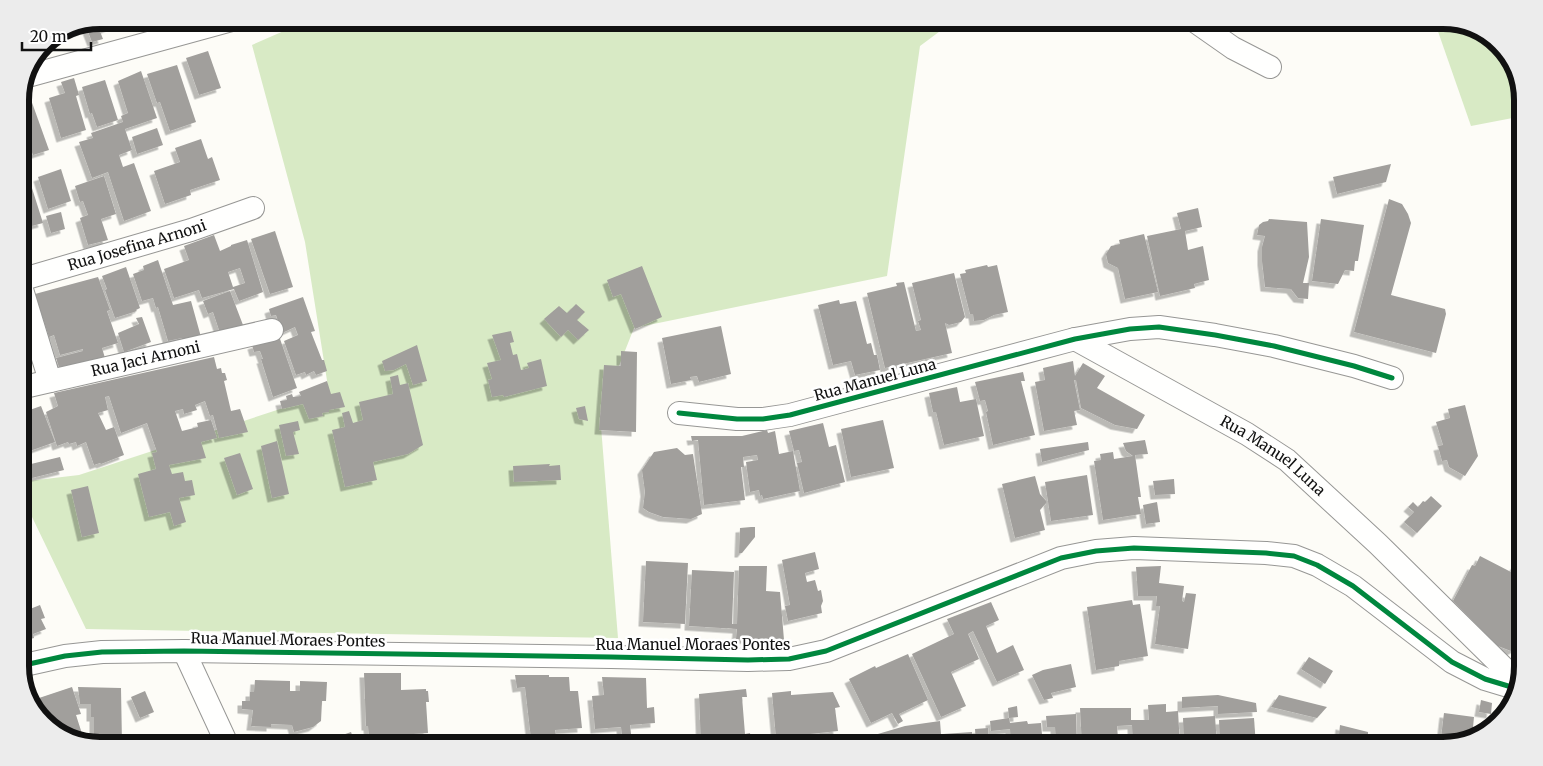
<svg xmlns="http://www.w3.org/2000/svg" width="1543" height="766" viewBox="0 0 1543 766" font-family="Merriweather,serif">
<defs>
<filter id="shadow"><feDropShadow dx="-4.5" dy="4.5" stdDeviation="0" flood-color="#0004"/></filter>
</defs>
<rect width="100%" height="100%" fill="#fdfcf7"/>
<g fill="#d8eac5">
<path d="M309,20H955L920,46L887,276L634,328L600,414L618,638L86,629L20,492V482L79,475L329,393L305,242L252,45Z"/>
<path d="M1434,20H1443L1478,28L1509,55L1523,95V116L1471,126Z"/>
</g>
<g fill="#a19f9c" fill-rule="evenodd" filter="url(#shadow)">
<path d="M99,20H119L120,23L103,30Z"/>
<path d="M96,21L103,39L92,42L87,29L66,37L65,34Z"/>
<path d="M43,44L48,55L37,58Z"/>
<path d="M208,51L221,88L199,95L186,58Z"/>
<path d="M177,65L196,122L170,131L160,102L157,103L147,74Z"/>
<path d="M141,71L157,118L125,129L132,150L119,155L123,167L134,163L151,211L124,221L108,172L92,178L79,142L93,138L91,133L123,122L121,116L128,113L118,81Z"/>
<path d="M74,78L79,95L76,96L86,130L61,138L49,98L65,93L61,82Z"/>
<path d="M105,80L118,120L97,127L92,113L90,114L82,87Z"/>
<path d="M30,97L49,150L33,155L20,120V101Z"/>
<path d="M157,128L163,145L137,154L132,137Z"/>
<path d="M201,139L208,159L212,157L220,180L190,190L191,195L165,204L154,171L180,162L175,148Z"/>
<path d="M20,145L26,161L20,163Z"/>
<path d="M1391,164L1386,182L1337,194L1333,177Z"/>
<path d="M61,169L71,201L48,209L38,177Z"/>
<path d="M104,176L116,214L101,219L108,240L88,245L80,218L88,215L83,201L80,202L75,186Z"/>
<path d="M31,185L43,223L24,228L22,220H20V189Z"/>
<path d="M1389,199L1402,204L1408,214L1411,223L1391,295L1445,309L1446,314L1436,353L1354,332Z"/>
<path d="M1198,208L1202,227L1185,231L1188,250L1203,246L1209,280L1194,284L1195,288L1160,296L1147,236L1181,229L1177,213Z"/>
<path d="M61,212L65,229L51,233L46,216Z"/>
<path d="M1269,219L1307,222L1309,257L1303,283H1309L1308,299L1298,298L1291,289L1265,287L1262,261V247L1265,236L1257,235L1259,225L1263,222L1268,221Z"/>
<path d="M1321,219L1364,225L1358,261H1355L1354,271L1345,270L1338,284L1312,281Z"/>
<path d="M275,231L293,287L270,294L251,239Z"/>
<path d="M1144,234L1158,292L1125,299L1118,268L1108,263L1106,254L1111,246L1120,244L1119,240Z"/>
<path d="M214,235L220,251L231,246V245L247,240L263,292L239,301L234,289L202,298L199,290L174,298L164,269L189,260L184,246ZM240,268L245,283L233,287L228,272Z"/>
<path d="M158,260L173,305L191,301L201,337L183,341L182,338L168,341L158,307L156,308L153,298L142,301L133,274L144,270L143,266Z"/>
<path d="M987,265L988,267L997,265L1008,312L994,315L984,320L974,321L973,314H970L960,274L966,273L965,270Z"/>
<path d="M642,266L662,317L635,329L621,294L613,297L607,280Z"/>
<path d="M126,267L140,308L136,310L137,311L115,318L105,290L107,289L102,276Z"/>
<path d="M954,273L965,317L961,322L949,325L945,323L952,353L885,368L867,293L897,286L896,283L904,282L916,331L921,330L918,321L921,320L912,283Z"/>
<path d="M98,277L110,310L107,311L118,343L102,348L105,358L59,367L56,358L83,351V349L60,355L54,335L49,337L35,294Z"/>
<path d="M230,291L243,325L220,333L213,312L208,314L203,301Z"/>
<path d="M303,297L315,331L311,332L322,360H324L327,371L316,375L314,371L306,375L305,372L296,375L284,341L298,335L295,327L282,333L276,315L271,316L269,309Z"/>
<path d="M839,300L840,304L856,301L867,344L871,343L874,355H877L880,370L855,375L851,361L833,365L818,305Z"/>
<path d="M576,304L585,312L577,320L589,330L578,340L568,330L561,337L544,319L559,306L567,313Z"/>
<path d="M142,317L151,342L124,352L118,333L139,324L136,318Z"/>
<path d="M721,326L731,374L699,382L697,376L690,377L691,380L671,384L662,338Z"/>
<path d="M511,331L514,342L510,343L513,355L517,354L521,370L529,368L527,363L541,359L547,386L504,397L503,395L492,397L488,380L492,379L487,363L501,360L492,335Z"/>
<path d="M279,336L297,388L273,397L261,359H263L260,351L254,352L252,345Z"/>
<path d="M417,345L427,381L413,385L406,364L394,370L385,371L382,361Z"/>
<path d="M621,351L637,352L636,432L599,430L604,365L621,366Z"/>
<path d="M214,357L217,369L221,368L222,373H225L227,380L224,381L231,411L240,409L248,432L219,438L213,415L210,416L205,401L195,405L197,410L184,414L183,409L175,411L182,431L198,427L197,423L211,420L217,438L201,442L206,458L169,465L172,474L183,472L185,481L192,480L195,495L179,498L186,522L174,526L170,512L149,517L138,474L156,469L152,453L157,452L147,423L121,433L109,396L105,397L108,410L98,413L106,430L114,427L124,455L101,464L100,463L94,465L86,442L77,446L76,442L69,444L68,442L57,446L46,412L58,406L54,393Z"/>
<path d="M1073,361L1075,376L1083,363L1105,376L1097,388L1145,415L1137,429L1115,425L1081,408L1076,380H1074L1080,410L1074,411L1077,425L1044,431L1035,382L1045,380L1043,368Z"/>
<path d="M1023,372L1025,381H1021L1035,435L993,445L986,412L988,411L985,400L980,401L975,382Z"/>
<path d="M398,375L400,385L408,383L423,445L408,454L373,462L377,480L345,487L332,430L345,427L342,413L349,411L353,423L363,420L359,402L393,394L390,377Z"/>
<path d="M327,381L331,394L340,392L345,407L329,410V412L322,413L323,416L309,419L303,404L282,409L280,401L287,400L286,396L292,394L293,397L301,396L299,392Z"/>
<path d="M957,387L960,402L976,399L984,436L944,445L936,412H933L929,393Z"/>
<path d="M20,401L24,412L41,406L55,442L27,452L20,429Z"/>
<path d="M1465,405L1478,456L1465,476L1449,467L1447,460L1442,461L1438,446L1443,445L1436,422L1450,418L1448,409Z"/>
<path d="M585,406L588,421L579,419L576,408Z"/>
<path d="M883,420L894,468L851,477L841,429Z"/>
<path d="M298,421L300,430L293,432L299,454L286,456L279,425Z"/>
<path d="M823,423L829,447L836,445L845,482L804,493L797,463L802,462L799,450L794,451L789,431Z"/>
<path d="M767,430L768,433L775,431L779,454L793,451L800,491L763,499L762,495L760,496L759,490L750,492L746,462L758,460L757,455L743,457L744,467H741L745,500L704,505L698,440L692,441L691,436H742Z"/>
<path d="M1145,440L1148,454L1135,455L1141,497H1138L1141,514L1103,520L1094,461L1101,460L1100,454L1113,452L1114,459L1133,456L1126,451L1123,443Z"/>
<path d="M277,441L289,494L272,498L261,446Z"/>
<path d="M1088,442L1089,450L1042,462L1040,449Z"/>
<path d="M677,448L685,455L693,454L702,514L691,519L663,517L649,512L643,508L645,492L642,470L654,452Z"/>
<path d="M240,453L253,489L237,495L224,458Z"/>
<path d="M60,457L64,470L20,481V464L30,461L31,464Z"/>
<path d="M550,464L549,466L560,465L561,480L514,482L513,466Z"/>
<path d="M1087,475L1093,515L1051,521L1045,482Z"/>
<path d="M1035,476L1040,494L1047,502L1040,510L1045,530L1015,538L1002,484Z"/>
<path d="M1174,479L1175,494L1155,495L1153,481Z"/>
<path d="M88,486L99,533L82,537L71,490Z"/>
<path d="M1431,496L1442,506L1417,533L1404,522L1414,512L1408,507L1413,502L1418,507L1423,501L1425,502Z"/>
<path d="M1157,502L1160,522L1146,524L1143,505Z"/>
<path d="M751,527H755V537L742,553H739L740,528Z"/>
<path d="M815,552L819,569L805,573L807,582L815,580L818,591L821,590L823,601L821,606L822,613L788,621L785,606L790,605L782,560Z"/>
<path d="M1480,556L1511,572L1515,565L1518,563L1523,564V634L1519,644H1521L1515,649L1511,651L1498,646L1453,601L1472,565L1475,566Z"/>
<path d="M646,561L688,563L685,624L643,622Z"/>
<path d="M739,566H767L766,591L780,592L784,640L736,639L737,629L689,626L692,570L734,572L732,624H737Z"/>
<path d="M1161,566L1159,583L1184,586L1182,601L1184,602L1186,593L1196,594L1188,649L1155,644L1160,606H1156L1157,596H1138L1136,567Z"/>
<path d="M1132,600L1133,605L1140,604L1148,656L1119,661V666L1096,670L1087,607Z"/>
<path d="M991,602L999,620L986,626L997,653L1013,645L1024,670L997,682L973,631L968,634L979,659L951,672L966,706L941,717L912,654L954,634L947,619Z"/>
<path d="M40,605L45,618L41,619L46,629L33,634L34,638L20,642V613Z"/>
<path d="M908,654L928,700L899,714L903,721L898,724L892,713L871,723L849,679L875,666L876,668Z"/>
<path d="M1309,657L1333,671L1325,684L1301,669Z"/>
<path d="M1071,664L1076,687L1051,693L1053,698L1044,700L1032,675L1043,670Z"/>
<path d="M364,673H401V690L426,689V691H428L429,702H426L428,733L369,737L368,726H366Z"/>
<path d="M515,675H549V677H569L570,691H578L582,728L555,730L556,736L531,739L525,687L517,688Z"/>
<path d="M602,677L646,678L647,708L654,707L655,723L630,725L632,742L623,743L621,727L595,729L592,696L604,695Z"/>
<path d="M255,680L290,681V691H300V681L327,682L326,701H322L321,721L313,727L294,732L292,725L271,724V727L251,726L253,710L242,709V701H250V692H254Z"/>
<path d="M72,687L81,714L76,715L85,743L65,738L34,711L30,701Z"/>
<path d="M78,687L121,688L122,744L94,745V717H91V704H80Z"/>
<path d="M746,689L747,697H742L745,734L750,733L752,746H701L699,694Z"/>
<path d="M145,691L154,712L140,718L131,697Z"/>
<path d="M791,691V695L833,692L840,707L835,708L838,731L810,734L811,746H796L795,736L776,738L772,693Z"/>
<path d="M1218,695L1256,703L1257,712L1218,714V706L1182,708V697Z"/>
<path d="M1279,695L1327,707L1317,718L1271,707Z"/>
<path d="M1481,700L1492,703L1491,714L1479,712Z"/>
<path d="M1166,704V712L1178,711L1180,746H1161L1160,736L1149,737L1150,746H1133L1132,725L1117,726L1118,738L1110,739L1111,746H1082L1080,708H1131V720H1149L1148,705Z"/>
<path d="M1017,706L1018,717L1009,718L1008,708Z"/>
<path d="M1444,713L1474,717L1472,738L1440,746Z"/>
<path d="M1076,714L1077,746H1046V742L1056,741L1055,727H1047L1046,716Z"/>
<path d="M1215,716L1217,746H1184L1183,718Z"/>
<path d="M1009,718L1010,723L1027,721L1028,724L1041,723L1043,746H1011L1010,729L991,731L990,721Z"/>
<path d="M1254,718L1256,746H1220L1219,720Z"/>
<path d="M940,721L941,734L906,736V743L871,745V736L905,726Z"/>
<path d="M1340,725L1368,732V744L1372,746H1273V737L1330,743L1331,734L1339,735Z"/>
<path d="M988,728L989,746H976L975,729Z"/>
<path d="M351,732L356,746H337L334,738Z"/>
<path d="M972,732L973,746H942V743L944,742L943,734Z"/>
<path d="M323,738L326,746H303Z"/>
<path d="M939,739L940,746H908L907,741Z"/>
<path d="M1397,740L1416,746H1396Z"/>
</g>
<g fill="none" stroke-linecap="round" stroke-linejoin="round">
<g stroke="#979795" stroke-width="24">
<g id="street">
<path d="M1193,20L1233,48L1270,67"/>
<path d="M28,76L232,20"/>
<path id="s1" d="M20,280L191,230L253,208"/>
<path d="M20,283L50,381"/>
<path id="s2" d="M1075,339L1247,434L1287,460L1378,544L1519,683"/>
<path id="s3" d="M20,388L272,330"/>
<path d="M679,413L737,419H763L790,415L1075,339L1130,329L1159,327L1215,335L1274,346L1354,366L1392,378"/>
<path d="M184,651L228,746"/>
<path d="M20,666L65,656L102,652L184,651L611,657L748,660L789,659L826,651L1061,558L1096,551L1134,548L1266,553L1294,556L1317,565L1353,586L1452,662L1485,679L1518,689"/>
</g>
</g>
<use href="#street" stroke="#fffffe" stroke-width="22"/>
<g stroke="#fff" stroke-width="8">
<g id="cycleway">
<path d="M679,413L737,419H763L790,415L1075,339L1130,329L1159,327L1215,335L1274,346L1354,366L1392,378"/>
<path d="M20,666L65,656L102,652L184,651L611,657L748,660L789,659L826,651L1061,558L1096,551L1134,548L1266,553L1294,556L1317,565L1353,586L1452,662L1485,679L1518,689"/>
</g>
</g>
<use href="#cycleway" stroke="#00873e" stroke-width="5"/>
</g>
<g text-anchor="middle" stroke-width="5" stroke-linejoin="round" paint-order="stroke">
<g font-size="15" fill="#111" stroke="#fff">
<text dy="5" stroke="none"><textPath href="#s1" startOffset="122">Rua Josefina Arnoni</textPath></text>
<text dy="5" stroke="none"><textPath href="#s3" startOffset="129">Rua Jaci Arnoni</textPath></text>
<text transform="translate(875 380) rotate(-15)" y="5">Rua Manuel Luna</text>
<text dy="5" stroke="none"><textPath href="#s2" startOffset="230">Rua Manuel Luna</textPath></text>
<text transform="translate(288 640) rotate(1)" y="5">Rua Manuel Moraes Pontes</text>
<text x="693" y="650">Rua Manuel Moraes Pontes</text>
</g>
</g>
<path d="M0 0H1543V766H0ZM100 29H1443A71 71 0 0 1 1514 100V666A71 71 0 0 1 1443 737H100A71 71 0 0 1 29 666V100A71 71 0 0 1 100 29Z" fill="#ececec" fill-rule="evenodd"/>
<path fill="none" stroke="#111" stroke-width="6" d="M100 29H1443A71 71 0 0 1 1514 100V666A71 71 0 0 1 1443 737H100A71 71 0 0 1 29 666V100A71 71 0 0 1 100 29Z"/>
<path d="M22 42v8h69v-8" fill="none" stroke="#111111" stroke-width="2.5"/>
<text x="30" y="42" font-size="15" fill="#111111" stroke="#ffffff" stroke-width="4" paint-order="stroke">20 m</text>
</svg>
